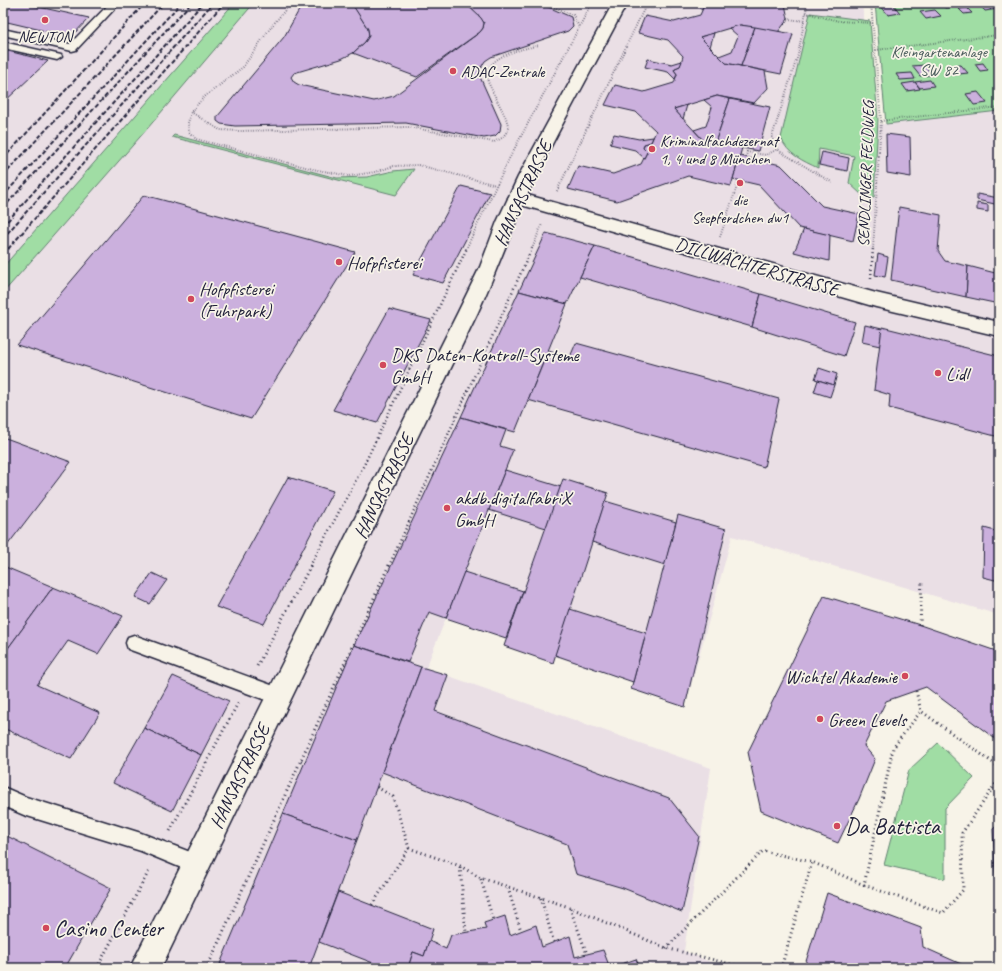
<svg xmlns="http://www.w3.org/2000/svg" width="1002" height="971" viewBox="0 0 1002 971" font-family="Caveat,sans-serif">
<rect width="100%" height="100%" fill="#f7f3e8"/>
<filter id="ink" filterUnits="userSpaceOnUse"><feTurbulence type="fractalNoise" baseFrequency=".025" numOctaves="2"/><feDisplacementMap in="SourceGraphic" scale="8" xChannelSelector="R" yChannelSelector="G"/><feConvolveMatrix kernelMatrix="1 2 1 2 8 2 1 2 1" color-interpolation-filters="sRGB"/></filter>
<g filter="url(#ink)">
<path fill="#eadfe5" d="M3,3H862L874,125L999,111V615L732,536L685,707L631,689L633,682L555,656L553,663L504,646L506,638L446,618L426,668L711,768L684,951L725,968H3Z"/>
<g fill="#a0dda4" stroke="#618070">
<path d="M234,3H254L147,129L3,293V267Z"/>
<path d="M875,3H999V111L886,124Z"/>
<path d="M810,13L870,21L878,120L874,198L862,195L849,183L854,156L819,149L818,168C803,161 787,154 781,138Z"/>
<path d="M174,135L337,178L367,177L393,171L414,169L396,195L172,137Z"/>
<path d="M938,743L974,778L945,808V879L884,865L909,770Z"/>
</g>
<g fill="#cbb0dd" stroke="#22223b">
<path d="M3,3H33L30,5L89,18L71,37L3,21Z"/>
<path d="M303,3H352L368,29L369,36L365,42L353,53L341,59L294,73L291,77L294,82L299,85L374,101L394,96L480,32L483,28L484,23L477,13L465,3H539L571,17L573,26L568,31L491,57L485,61L479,71L480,77L501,124L500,131L495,136L484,138L406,123L235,126L221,124L217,121V117L284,37Z"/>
<path d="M355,3H465L481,18L484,23L483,28L480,32L417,77L353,53L365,42L369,36L368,29L352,4Z"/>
<path d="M685,3H701L704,6L702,10L695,5Z"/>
<path d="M701,3L785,4L788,19L778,32L740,25L700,37L726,63L765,71L768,88L754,103L717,96L674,109L704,141L742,148L731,186L688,176L617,201L568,189L578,166L613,174L641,164L647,152L643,148L644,144L651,142L656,131L636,112L605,105L615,85L644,92L674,83L677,74L674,70L675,68L680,66L683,56L668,40L638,33L645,16L674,22L700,15L704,6Z"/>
<path d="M942,3H951L954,7L945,8Z"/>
<path d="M985,3L991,10L985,11L979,4Z"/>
<path d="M985,3H994L999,9L991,10Z"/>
<path d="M893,4L900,13L888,15L881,6Z"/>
<path d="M967,8L972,13L964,14L959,9Z"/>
<path d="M935,10L941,16L926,19L920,12Z"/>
<path d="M740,25L755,27L741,66L726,63L719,56L732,51L738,36L729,28Z"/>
<path d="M755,27L793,34L781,74L741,66Z"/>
<path d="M714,33L710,47L700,37Z"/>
<path d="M8,51L48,61L3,103V56Z"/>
<path d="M648,59L672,64L682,61L680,66L675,68L674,70L677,74L675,79L668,72L645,67Z"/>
<path d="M983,63L988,70L980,71L975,64Z"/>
<path d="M925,65L932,75L920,76L912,66Z"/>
<path d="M961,65L968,73L959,74L952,66Z"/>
<path d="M912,73L915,79L900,80L896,74Z"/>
<path d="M930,80L934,86L920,88L915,82Z"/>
<path d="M915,82L920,89L907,91L902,84Z"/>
<path d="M978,92L987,103L974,105L966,94Z"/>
<path d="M717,96L730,99L715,143L704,141L694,130L706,126L712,107L704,100Z"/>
<path d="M730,99L770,107L758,151L715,143Z"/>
<path d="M687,105L683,119L674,109Z"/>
<path d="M614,134L639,139L653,137L651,142L644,144L643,148L647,152L644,158L635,150L610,144Z"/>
<path d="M886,134L910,137L911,177L887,173Z"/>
<path d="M822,152L849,158L847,171L819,165Z"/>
<path d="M740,156L781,165L822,206L859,214L853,241L799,228L759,185L733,179Z"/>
<path d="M461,186L490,193L443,283L413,275Z"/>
<path d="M977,194L999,198V205L977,200Z"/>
<path d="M144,195L355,252L251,419L17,345Z"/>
<path d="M977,203L988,205V212L977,210Z"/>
<path d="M899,207L941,215L938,251L945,261L968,266L966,297L891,280Z"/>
<path d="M804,229L830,235L829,261L794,252Z"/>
<path d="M546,233L595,246L567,304L519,291Z"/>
<path d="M595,246L761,294L752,327L580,277Z"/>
<path d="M878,254L888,257L885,277L875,275Z"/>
<path d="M968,266L999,274V304L966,297Z"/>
<path d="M519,291L567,304L515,432L461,417Z"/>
<path d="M761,294L855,322L844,356L752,327Z"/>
<path d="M389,309L431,320L377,423L333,410Z"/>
<path d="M865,325L882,329L880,346L862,342Z"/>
<path d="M882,327L999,356V437L889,408L890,395L874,390Z"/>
<path d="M576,343L779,399L764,467L528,400L548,351L570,357Z"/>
<path d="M819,368L837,374L834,385L815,379Z"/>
<path d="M818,380L834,385L830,397L814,392Z"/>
<path d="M461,417L506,430L500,446L513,450L446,618L429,612L408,662L354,645Z"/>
<path d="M3,437L71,462L3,551Z"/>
<path d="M505,470L561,487L546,528L489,510Z"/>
<path d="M288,477L333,491L264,624L216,607Z"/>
<path d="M563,479L608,493L553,663L504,646Z"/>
<path d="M605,501L676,522L665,565L592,542Z"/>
<path d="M678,515L726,529L685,707L631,689Z"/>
<path d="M984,528L999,532V581L983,577Z"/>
<path d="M3,566L53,587L9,647L3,645Z"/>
<path d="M464,572L523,591L506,638L446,618Z"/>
<path d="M152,573L167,580L150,604L135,597Z"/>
<path d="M53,587L123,616L98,654L68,641L37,685L100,713L71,759L3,728V655Z"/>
<path d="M824,596L920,625L999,652V738H994L926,687L886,701L864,746L875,759L859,799L838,843L761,811L748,752Z"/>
<path d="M570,609L646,633L633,682L555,655Z"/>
<path d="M354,645L421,667L357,840L283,814Z"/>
<path d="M421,667L448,675L435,711L669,798L699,836L682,912L623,888L576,874L567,844L382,772Z"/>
<path d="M173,676L229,701L201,755L144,728Z"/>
<path d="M144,728L201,755L172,811L113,783Z"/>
<path d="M283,814L357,840L309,968H231L220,964Z"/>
<path d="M999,824V956L993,829Z"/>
<path d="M3,834L111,888L65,968H3Z"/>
<path d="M338,892L433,929L424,956L413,952L408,968H386L319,942Z"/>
<path d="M827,893L921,928L923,947L970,968H804Z"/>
<path d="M505,916L510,935L536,925L542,947L570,936L575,957L603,950L610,968H408L413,952L424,956L429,941L446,949L451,935L486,929L484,923Z"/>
<path d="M636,959L640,968L659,965L664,968H610Z"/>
</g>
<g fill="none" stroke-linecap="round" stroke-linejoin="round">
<g stroke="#22223b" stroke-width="3">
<g id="service">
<path d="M110,3H120L76,50L72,51L3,35V29L70,44Z"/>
<path d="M3,42L61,55L62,57L57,60L3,48Z"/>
<path d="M134,635L285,690L288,696L285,702L279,705L128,649L126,643L128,637Z"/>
<path d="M3,787L26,797L141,833L203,857L206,864L203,871L196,874L141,851L24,815L3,806Z"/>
</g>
</g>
<g stroke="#22223b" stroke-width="3">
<path id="minor" d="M517,192L876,293L999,322V336L876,307L511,202L508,198L511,194Z"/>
</g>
<g stroke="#22223b" stroke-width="3">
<path id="tertiary" d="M613,3H627C597,61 564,119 535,178C514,222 498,268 478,312L161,968H130L458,312L480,267L497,222L518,177Z"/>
</g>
<g stroke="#22223b" stroke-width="2" stroke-dasharray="0.5 2" stroke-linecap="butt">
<path d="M291,3L271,27L243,67L203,98L191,112L188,123L189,132L196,139L313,169L349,176L375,172L394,166L418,165L496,185"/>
<path d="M545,3L573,15L579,27"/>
<path d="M804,3L807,6L798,55L772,137L775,146L781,152L833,183"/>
<path d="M871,3L881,121L873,249"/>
<path d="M645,8H671L673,3"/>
<path d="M806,13L839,21L873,23"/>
<path d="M788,19L804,21"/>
<path d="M876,50L999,35"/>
<path d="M480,67L488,68"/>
<path d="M191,112L220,130L239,131L408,127L494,142L502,138L509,129L506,118L488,82C482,55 521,50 539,45"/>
<path d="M881,121L999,107"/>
<path d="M746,157L747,152L766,155L778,149"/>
<path d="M557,191L647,3"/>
<path d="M720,237L739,180"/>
<path d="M466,249L509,159L592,3"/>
<path d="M532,249L542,224"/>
</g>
<g stroke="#22223b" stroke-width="2.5" stroke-dasharray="1 3" stroke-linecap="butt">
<path d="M871,278L873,248"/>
<path d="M310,566L364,465L467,248"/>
<path d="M389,566L532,248"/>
</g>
<g stroke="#22223b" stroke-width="3" stroke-dasharray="1 3.5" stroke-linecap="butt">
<path d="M920,625L922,580"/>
<path d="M257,666L311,565"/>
<path d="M916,691L921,711L999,767"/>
<path d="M301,761L305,762"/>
<path d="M377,787L393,797L409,848L460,866L481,878L569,907L666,948L746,968"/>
<path d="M170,831L238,703"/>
<path d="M460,867L466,933"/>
<path d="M481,879L493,920"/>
<path d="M864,885L943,913L963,890L962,833L999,779"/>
<path d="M508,888L521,931"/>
<path d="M541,898L554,943"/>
<path d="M372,905L409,848"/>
<path d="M570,908L587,954"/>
<path d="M666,948L763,851L812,862"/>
<path d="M97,968L150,869"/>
<path d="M207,968L389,565"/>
<path d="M781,968L812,862L864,885L893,748L921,711"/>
</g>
<use href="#service" fill="#f7f3e8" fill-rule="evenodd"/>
<use href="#minor" fill="#f7f3e8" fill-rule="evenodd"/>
<use href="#tertiary" fill="#f7f3e8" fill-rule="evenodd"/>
<g stroke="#22223b" stroke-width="2" stroke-dasharray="4.5 2" stroke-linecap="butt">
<path d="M3,159L145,3"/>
<path d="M3,176L164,3"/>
<path d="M3,196L181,3"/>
<path d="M3,208L191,3"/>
<path d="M3,226L203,3"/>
<path d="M3,238L213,3"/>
<path d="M8,249L224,3"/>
</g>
<path stroke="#22223b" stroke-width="3" stroke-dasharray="5.5 3" stroke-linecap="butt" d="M3,255L9,248"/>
</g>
</g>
<g fill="#d1495b" stroke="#f7f3e8" stroke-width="1.5">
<circle cx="45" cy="20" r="4"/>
<circle cx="453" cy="71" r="4"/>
<circle cx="652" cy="149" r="4"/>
<circle cx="740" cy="183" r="4"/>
<circle cx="339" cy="262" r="4"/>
<circle cx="191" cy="299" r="4"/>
<circle cx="383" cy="365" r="4"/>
<circle cx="938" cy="373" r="4"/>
<circle cx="447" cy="508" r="4"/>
<circle cx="905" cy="676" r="4"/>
<circle cx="820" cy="719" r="4"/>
<circle cx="837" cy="826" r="4"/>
<circle cx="46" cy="928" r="4"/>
</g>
<g text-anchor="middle" stroke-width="3.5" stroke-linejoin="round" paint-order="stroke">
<g font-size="16" fill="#22223b" stroke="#f7f3e8">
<text x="45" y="42">NEWTON</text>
<text x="461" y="77" text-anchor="start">ADAC-Zentrale</text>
<text x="660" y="146" text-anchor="start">Kriminalfachdezernat<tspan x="660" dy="18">1, 4 und 8 München</tspan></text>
<text x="740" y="205">die<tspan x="740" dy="18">Seepferdchen dw1</tspan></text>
</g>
<g font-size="16" fill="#485a5a" stroke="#f7f3e8">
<text x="939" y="57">Kleingartenanlage<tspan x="939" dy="18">SW 82</tspan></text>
</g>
<g font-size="16" fill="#22223b" stroke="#f7f3e8">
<text transform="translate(865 174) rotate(-88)" y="6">SENDLINGER FELDWEG</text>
</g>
<g font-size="19" fill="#22223b" stroke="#f7f3e8">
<text transform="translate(522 193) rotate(-65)" y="7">HANSASTRASSE</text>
<text transform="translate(757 266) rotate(16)" y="7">DILLWÄCHTERSTRASSE</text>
<text transform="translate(383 486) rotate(-64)" y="7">HANSASTRASSE</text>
<text transform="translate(239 776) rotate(-64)" y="7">HANSASTRASSE</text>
</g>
<g font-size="19" fill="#22223b" stroke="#f7f3e8" text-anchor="start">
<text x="347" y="269">Hofpfisterei</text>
<text x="199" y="295">Hofpfisterei<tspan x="199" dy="22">(Fuhrpark)</tspan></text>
<text x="391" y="361">DKS Daten-Kontroll-Systeme<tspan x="391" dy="22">GmbH</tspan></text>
<text x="946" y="380">Lidl</text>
<text x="455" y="504">akdb.digitalfabriX<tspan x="455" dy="22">GmbH</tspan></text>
<text x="897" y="683" text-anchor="end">Wichtel Akademie</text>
<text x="828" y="726">Green Levels</text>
</g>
<g font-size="23" fill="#22223b" stroke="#f7f3e8" text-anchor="start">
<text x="845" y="834">Da Battista</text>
<text x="54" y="936">Casino Center</text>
</g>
</g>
<rect width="1002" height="971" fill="none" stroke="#f7f3e8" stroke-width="16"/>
<rect x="8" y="8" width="986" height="955" fill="none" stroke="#22223b" stroke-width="1.5" filter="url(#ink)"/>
</svg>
